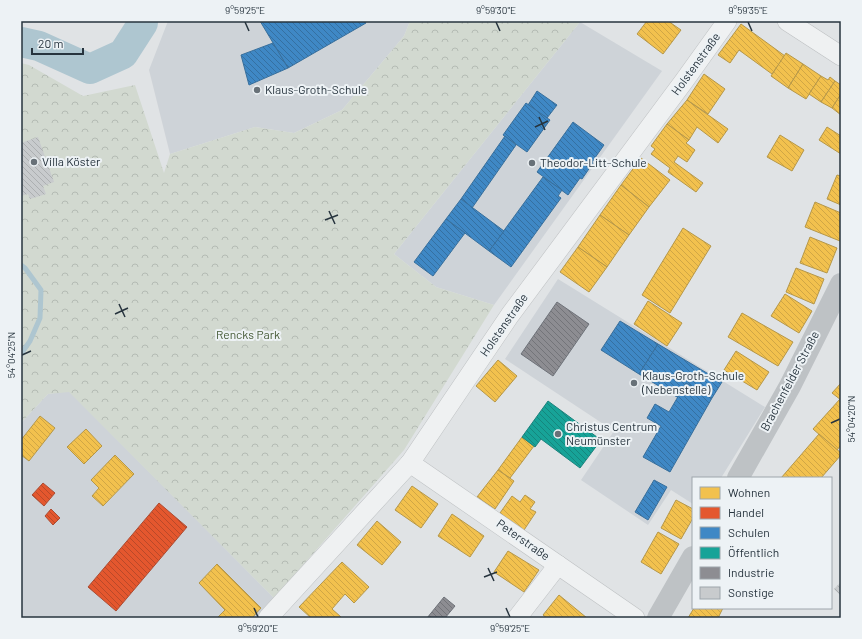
<svg xmlns="http://www.w3.org/2000/svg" width="862" height="639" viewBox="0 0 862 639" font-family="Barlow,sans-serif">
<defs>
<pattern id="forest-crowns" width="20" height="18" patternUnits="userSpaceOnUse"><rect width="20" height="18" fill="#d2d9d0"/><path d="M2 6a3 3 0 1 1 6 0M12 15a3 3 0 1 1 6 0" fill="none" stroke="#b4bbb4"/></pattern>
<pattern id="homes-back-hatch" width="6" height="6" patternUnits="userSpaceOnUse"><rect width="6" height="6" fill="#f2c14e"/><path d="M-1 5l2 2M0 0l6 6M5-1l2 2" fill="none" stroke="#d0a645"/></pattern>
<pattern id="shops-back-hatch" width="6" height="6" patternUnits="userSpaceOnUse"><rect width="6" height="6" fill="#e4572e"/><path d="M-1 5l2 2M0 0l6 6M5-1l2 2" fill="none" stroke="#b94929"/></pattern>
<pattern id="schools-back-hatch" width="6" height="6" patternUnits="userSpaceOnUse"><rect width="6" height="6" fill="#3f88c5"/><path d="M-1 5l2 2M0 0l6 6M5-1l2 2" fill="none" stroke="#3570a1"/></pattern>
<pattern id="public-back-hatch" width="6" height="6" patternUnits="userSpaceOnUse"><rect width="6" height="6" fill="#17a398"/><path d="M-1 5l2 2M0 0l6 6M5-1l2 2" fill="none" stroke="#15867d"/></pattern>
<pattern id="industry-back-hatch" width="6" height="6" patternUnits="userSpaceOnUse"><rect width="6" height="6" fill="#8d8d92"/><path d="M-1 5l2 2M0 0l6 6M5-1l2 2" fill="none" stroke="#737479"/></pattern>
<pattern id="building-back-hatch" width="6" height="6" patternUnits="userSpaceOnUse"><rect width="6" height="6" fill="#c8cbcd"/><path d="M-1 5l2 2M0 0l6 6M5-1l2 2" fill="none" stroke="#acafb1"/></pattern>
</defs>
<rect width="100%" height="100%" fill="#e0e3e5"/>
<g fill="#ced3d8">
<path d="M168,21H410L404,36L342,110L294,133L255,127L170,154L149,70Z"/>
<path d="M580,22L662,71L494,305L436,287L394,254Z"/>
<path d="M558,279L765,407L721,478H693V504L671,490L648,525L581,480L614,431L505,359Z"/>
<path d="M69,391L274,598L257,618H21V423L48,394Z"/>
</g>
<path fill="url(#forest-crowns)" d="M410,21L580,22L394,254L436,287L494,305L404,450L274,598L69,392L48,394L21,423V63L29,65L83,96L135,85L164,173L170,154L255,127L294,133L342,110L404,36Z"/>
<g fill="url(#homes-back-hatch)" stroke="#b59749">
<path d="M647,21H668L681,30L663,54L637,34Z"/>
<path d="M741,24L785,56L772,74L739,50L730,63L718,55Z"/>
<path d="M786,53L803,64L788,88L771,76Z"/>
<path d="M803,64L821,76L806,99L788,88Z"/>
<path d="M704,74L725,89L708,114L687,100Z"/>
<path d="M821,76L828,80L830,77L835,81L821,102L809,94Z"/>
<path d="M835,81L841,85V94L832,108L821,102Z"/>
<path d="M841,94V115L832,108Z"/>
<path d="M687,100L728,129L718,143L697,127L689,140L667,124Z"/>
<path d="M667,124L689,140L686,143L695,150L687,162L678,156L674,162L703,183L696,192L668,172L670,168L651,154L655,149L651,146Z"/>
<path d="M827,127L841,136V154L819,140Z"/>
<path d="M780,135L804,150L792,171L767,157Z"/>
<path d="M641,158L670,180L649,207L621,185Z"/>
<path d="M837,175L841,176V205L827,199Z"/>
<path d="M621,185L649,207L629,235L600,215Z"/>
<path d="M815,202L841,213V238L840,241L805,227Z"/>
<path d="M600,215L629,235L607,267L578,247Z"/>
<path d="M683,228L711,246L670,313L642,295Z"/>
<path d="M810,237L837,248L827,273L800,263Z"/>
<path d="M578,247L607,267L589,292L560,272Z"/>
<path d="M796,268L824,279L814,304L786,292Z"/>
<path d="M785,294L812,311L799,333L771,316Z"/>
<path d="M648,301L682,323L667,346L634,324Z"/>
<path d="M742,313L793,342L778,366L728,337Z"/>
<path d="M736,351L769,372L757,390L724,370Z"/>
<path d="M498,360L517,376L495,402L476,386Z"/>
<path d="M841,383V400L832,393Z"/>
<path d="M840,399L841,400V445L837,450L813,429Z"/>
<path d="M40,416L55,428L29,461L21,455V440Z"/>
<path d="M86,429L102,446L84,464L67,447Z"/>
<path d="M819,434L841,453V455L821,478H781Z"/>
<path d="M522,437L534,446L510,478L498,470Z"/>
<path d="M115,455L134,474L103,506L92,496L99,488L91,480Z"/>
<path d="M498,470L514,481L495,509L477,497Z"/>
<path d="M412,486L438,504L421,528L395,510Z"/>
<path d="M525,495L535,502L530,509L536,512L524,530L500,513L512,496L520,502Z"/>
<path d="M676,500L693,509V518L681,539L661,528Z"/>
<path d="M452,514L484,536L470,557L438,536Z"/>
<path d="M377,521L401,542L382,565L357,545Z"/>
<path d="M658,532L679,544L661,574L641,562Z"/>
<path d="M508,551L539,570L524,592L494,572Z"/>
<path d="M342,562L369,587L354,603L345,594L332,609L341,617L340,618H311L299,607Z"/>
<path d="M217,564L261,608L252,618H217L225,610L199,583Z"/>
<path d="M559,595L587,618H547L543,615Z"/>
<path d="M694,608H723L718,618H688Z"/>
</g>
<g fill="url(#shops-back-hatch)" stroke="#ab4c33">
<path d="M43,483L55,493L44,506L32,495Z"/>
<path d="M159,503L187,527L116,611L88,587Z"/>
<path d="M51,509L60,518L53,525L45,516Z"/>
</g>
<g fill="url(#schools-back-hatch)" stroke="#386f9c">
<path d="M260,21H365L366,23L288,68Z"/>
<path d="M273,43L288,68L249,85L241,55Z"/>
<path d="M537,91L557,105L547,118L528,105Z"/>
<path d="M526,103L550,120L527,152L503,135Z"/>
<path d="M573,122L604,145L592,162L593,163L582,179L580,178L568,195L537,172Z"/>
<path d="M505,136L516,145L472,208L461,199Z"/>
<path d="M543,177L562,190L558,196L561,198L511,267L489,251Z"/>
<path d="M461,199L504,231L489,251L446,219Z"/>
<path d="M446,219L465,233L433,276L414,262Z"/>
<path d="M620,321L658,344L639,374L601,350Z"/>
<path d="M658,344L722,382L712,398L686,383L677,397L639,374Z"/>
<path d="M686,383L712,398L670,472L643,457L661,426L647,418L655,404L669,412Z"/>
<path d="M654,480L667,487L648,520L635,512Z"/>
</g>
<path fill="url(#public-back-hatch)" stroke="#1c827d" d="M548,401L601,440L580,468L541,439L535,447L522,437Z"/>
<g fill="url(#industry-back-hatch)" stroke="#6e7279">
<path d="M557,302L589,324L553,376L521,354Z"/>
<path d="M444,597L455,606L445,618H427Z"/>
</g>
<g fill="none" stroke-linecap="round" stroke-linejoin="round">
<path stroke="#aec6d0" stroke-width="5" d="M21,265L25,268L41,290L40,318L30,341L21,354"/>
<path stroke="#aec6d0" stroke-width="30" d="M21,42L39,46L90,69L123,54L143,23V21"/>
</g>
<g fill="url(#building-back-hatch)">
<path d="M38,137L54,182L43,186L46,194L30,199L28,194L21,196V143Z"/>
<path d="M841,582V596L834,589Z"/>
</g>
<g fill="none" stroke-linecap="round" stroke-linejoin="round">
<g stroke="#bec1c3" stroke-width="20">
<g id="street">
<path d="M787,21L841,56"/>
<path d="M410,463L635,618"/>
<path d="M268,618L410,463L510,315L684,81L727,21"/>
<path d="M517,618L558,565"/>
</g>
</g>
<use href="#street" stroke="#eff1f2" stroke-width="19"/>
<g stroke="#bec2c5" stroke-width="22">
<path d="M738,478L790,386L841,284"/>
<path d="M658,618L693,557"/>
</g>
</g>
<path fill="none" stroke="#27343e" stroke-width="1.5" d="M245,22L249,31M496,22L500,31M748,22L752,31M539,117L545,130M535,127L548,121M329,211L335,224M325,220L338,215M119,304L125,317M115,314L128,308M22,355L31,351M831,423L840,419M488,568L494,581M484,577L497,572M254,608L258,617M506,608L510,617"/>
<g fill="#687178" stroke="#edf2f5" stroke-width="1.5">
<circle cx="257" cy="90" r="4"/>
<circle cx="34" cy="162" r="4"/>
<circle cx="532" cy="163" r="4"/>
<circle cx="634" cy="383" r="4"/>
<circle cx="558" cy="434" r="4"/>
</g>
<g text-anchor="middle" stroke-width="4" stroke-linejoin="round" paint-order="stroke">
<g font-size="12" fill="#27343e" stroke="#edf2f5">
<text transform="translate(696 64) rotate(-54)" y="4">Holstenstraße</text>
<text transform="translate(504 325) rotate(-55)" y="4">Holstenstraße</text>
<text transform="translate(790 381) rotate(-62)" y="4">Brachenfelder Straße</text>
<text transform="translate(523 540) rotate(35)" y="4">Peterstraße</text>
</g>
<g font-size="12" fill="#27343e" stroke="#edf2f5" text-anchor="start">
<text x="265" y="94">Klaus-Groth-Schule</text>
<text x="42" y="166">Villa Köster</text>
<text x="540" y="167">Theodor-Litt-Schule</text>
<text x="642" y="380">Klaus-Groth-Schule<tspan x="642" dy="14">(Nebenstelle)</tspan></text>
<text x="566" y="431">Christus Centrum<tspan x="566" dy="14">Neumünster</tspan></text>
</g>
<g font-size="12" fill="#445935" stroke="#edf2f5">
<text x="248" y="339">Rencks Park</text>
</g>
</g>
<rect width="862" height="639" fill="none" stroke="#edf2f5" stroke-width="44"/>
<rect x="692" y="477" width="140" height="132" fill="#edf2f5" stroke="#9ea6ac"/>
<rect x="700" y="487" width="20" height="12" fill="#f2c14e" stroke="#9ea6ac"/>
<text x="728" y="497" font-size="12" fill="#27343e">Wohnen</text>
<rect x="700" y="507" width="20" height="12" fill="#e4572e" stroke="#9ea6ac"/>
<text x="728" y="517" font-size="12" fill="#27343e">Handel</text>
<rect x="700" y="527" width="20" height="12" fill="#3f88c5" stroke="#9ea6ac"/>
<text x="728" y="537" font-size="12" fill="#27343e">Schulen</text>
<rect x="700" y="547" width="20" height="12" fill="#17a398" stroke="#9ea6ac"/>
<text x="728" y="557" font-size="12" fill="#27343e">Öffentlich</text>
<rect x="700" y="567" width="20" height="12" fill="#8d8d92" stroke="#9ea6ac"/>
<text x="728" y="577" font-size="12" fill="#27343e">Industrie</text>
<rect x="700" y="587" width="20" height="12" fill="#c8cbcd" stroke="#9ea6ac"/>
<text x="728" y="597" font-size="12" fill="#27343e">Sonstige</text>
<path d="M32 48v6h51v-6" fill="none" stroke="#27343e" stroke-width="2"/>
<text x="38" y="48" font-size="12" fill="#27343e" stroke="#edf2f5" stroke-width="3" paint-order="stroke">20 m</text>
<rect x="22" y="22" width="818" height="595" fill="none" stroke="#27343e" stroke-width="1.5"/>
<g font-size="10" text-anchor="middle" fill="#27343e">
<text x="245" y="14">9°59'25"E</text>
<text x="496" y="14">9°59'30"E</text>
<text x="748" y="14">9°59'35"E</text>
<text transform="translate(11 355) rotate(-90)" y="4">54°04'25"N</text>
<text transform="translate(851 419) rotate(-90)" y="4">54°04'20"N</text>
<text x="258" y="632">9°59'20"E</text>
<text x="510" y="632">9°59'25"E</text>
</g>
</svg>
